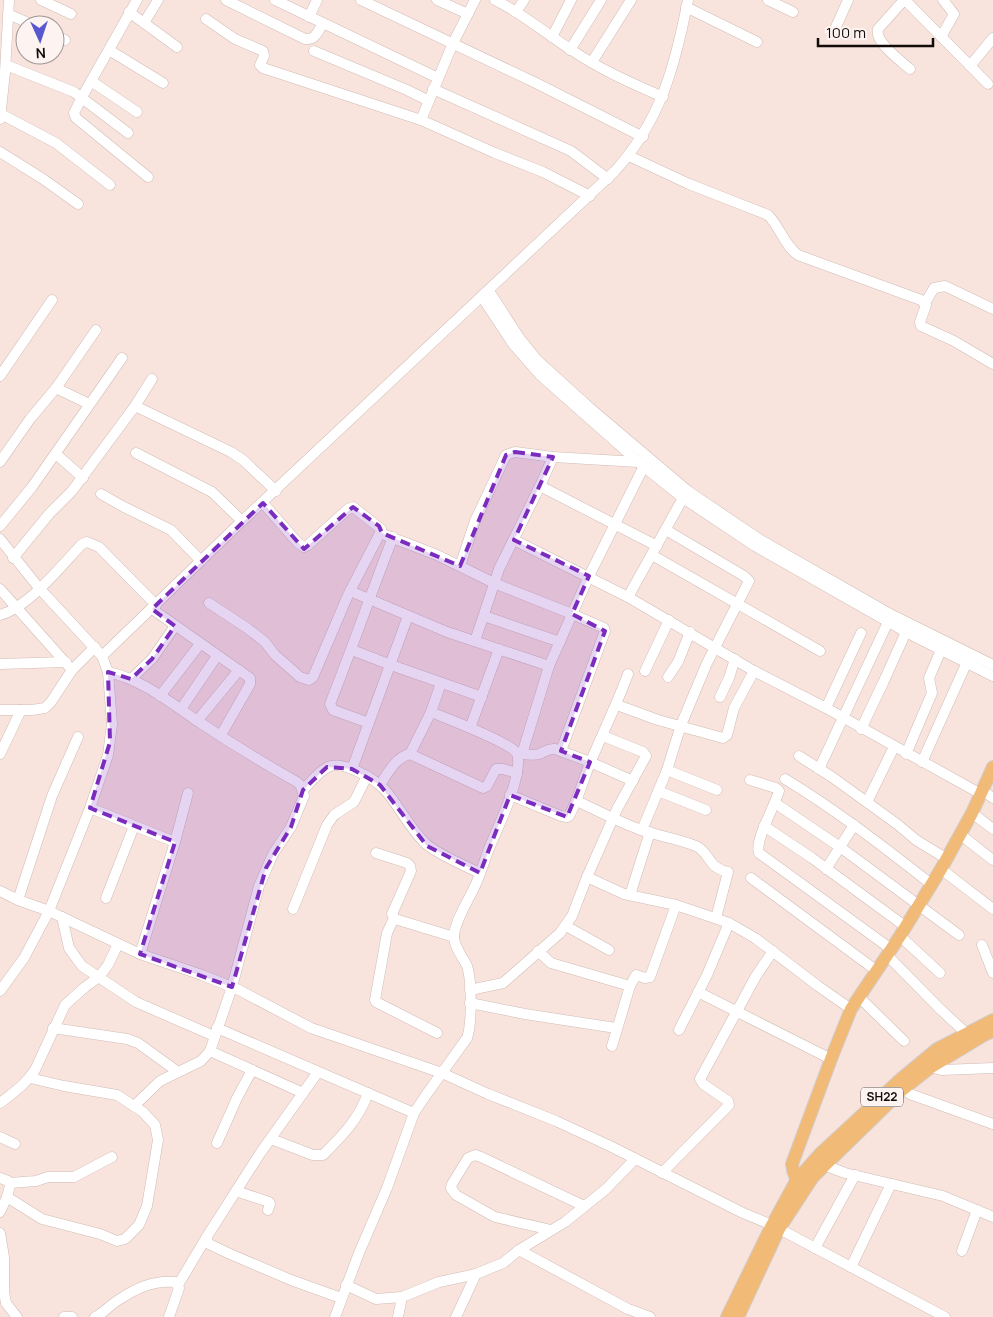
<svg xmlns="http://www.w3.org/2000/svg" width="993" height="1317" viewBox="0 0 993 1317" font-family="Manrope,sans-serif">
<rect width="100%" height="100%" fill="#f9e4dd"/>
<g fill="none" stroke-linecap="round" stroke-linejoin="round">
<g stroke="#d0bcb5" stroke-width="11">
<g id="minor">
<path d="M41,0L71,14"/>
<path d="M137,0L82,97L74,113L76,118L148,177"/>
<path d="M226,0L305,39C316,40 318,31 323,23"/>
<path d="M275,0L438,78"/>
<path d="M361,0L536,83L643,137"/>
<path d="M437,0L468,14"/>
<path d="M495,0C522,13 545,33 570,49C599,69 631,83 663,97"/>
<path d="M768,0L793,12"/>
<path d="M904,0L878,29C874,42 901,61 910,69"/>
<path d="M905,0L988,84"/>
<path d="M686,7L757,42"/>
<path d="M129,12L177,47"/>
<path d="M516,12L524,0"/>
<path d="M8,14L33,25"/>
<path d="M309,17L317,0"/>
<path d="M206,19L235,39L263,51L264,56L260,65L263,68L421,120L495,153L543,172L590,196"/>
<path d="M144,23L158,0"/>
<path d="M835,29L848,0"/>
<path d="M55,35L65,40"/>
<path d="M552,37L571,0"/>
<path d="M941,37L954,14L943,0"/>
<path d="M109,50L163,83"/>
<path d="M570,50L601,0"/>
<path d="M314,51L407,90L429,101"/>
<path d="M592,62L631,0"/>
<path d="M6,65L74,92L128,133"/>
<path d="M970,66L993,38"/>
<path d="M91,81L137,112"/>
<path d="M433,89L571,151L608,179"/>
<path d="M1,114L56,143L110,185"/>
<path d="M0,119L5,72L9,0"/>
<path d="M421,120L453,43L475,0"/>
<path d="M0,152L43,179L78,204"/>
<path d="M629,156L689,184L768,215C780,227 784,245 798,255L921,300L926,305L920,322L921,326L954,341L993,364"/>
<path d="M489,291L520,339L537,360L590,408L688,491L759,539L892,615L993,665"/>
<path d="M482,297L513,344L540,375L643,466L683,498L755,546L906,632L993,676"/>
<path d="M925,303L934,288L945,286L993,309"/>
<path d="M0,376L52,300"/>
<path d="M56,388L89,404"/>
<path d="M135,406L231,452L243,460L276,491"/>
<path d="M136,453L212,492L242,521"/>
<path d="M56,454L83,478"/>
<path d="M0,462L30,419L56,388L96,330"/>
<path d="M540,486L657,546"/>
<path d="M101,494L124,507L171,530L201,561"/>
<path d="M0,526L32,487L122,358"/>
<path d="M380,533L437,555L494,583L572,614L604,628L605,631L561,751"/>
<path d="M0,539L39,588L102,656L108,672L112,724L108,755L90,808L49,911L24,958L0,991"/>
<path d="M514,540L628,597L754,671L826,708L981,794"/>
<path d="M652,555L820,651"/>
<path d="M13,558L49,514L72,491L135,406L152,379"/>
<path d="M460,566L475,521L506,455L515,452L553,457L638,462"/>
<path d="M0,589L72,670"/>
<path d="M350,591L447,632L549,666"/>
<path d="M628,597L683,498"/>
<path d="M209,603L247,628L265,642L275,655L300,677L309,680L313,677L348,595L380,533L381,529L353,507L348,509L308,545L304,547L298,543L263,503"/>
<path d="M152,609L250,678V684L221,735"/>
<path d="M0,615C29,607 61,566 82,544L87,542L99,547L156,605"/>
<path d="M484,616L560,642"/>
<path d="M475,641L499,569L540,486L553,457"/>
<path d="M352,650L391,665L482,697"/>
<path d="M102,656L242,521L615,171C661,120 675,66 688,0"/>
<path d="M0,664L66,662"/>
<path d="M645,671L669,620"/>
<path d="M108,672C141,679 168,701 196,720C229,742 263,763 297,782L301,786L304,796L291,827L273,854L259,886L232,987L210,1051L201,1061L160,1081L134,1106"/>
<path d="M668,677L678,662L690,632"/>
<path d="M131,679L152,659L175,626"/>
<path d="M160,696L200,644"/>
<path d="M720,697L729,678L735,659"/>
<path d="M617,705L658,720L723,738L727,735L734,708L754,671"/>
<path d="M826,708L861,633"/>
<path d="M181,709L217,656"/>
<path d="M0,710H32L45,708L51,702L72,670L95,647"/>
<path d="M197,721L239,670"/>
<path d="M369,723L333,710L330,704C352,649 371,593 393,537"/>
<path d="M470,728L499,649"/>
<path d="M861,729L883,683L906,632"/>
<path d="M517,753C524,754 532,756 539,754C545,752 548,748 555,749L590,762L633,781"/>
<path d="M0,754L21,710"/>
<path d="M410,754L431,712L441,683"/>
<path d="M522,754L549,666L589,576L646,462"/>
<path d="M906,754L932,693L929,678L941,650"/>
<path d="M799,756L832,777L897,824L916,840L947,859"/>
<path d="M922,762L967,662"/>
<path d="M352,769L408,616"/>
<path d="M819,769L888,622"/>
<path d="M667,770L717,790"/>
<path d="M785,779C836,810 884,847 931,884"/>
<path d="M750,780L776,788L779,791C775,806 754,841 759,853L891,949"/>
<path d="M380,785C387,774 396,757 410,754L483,788L487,786L496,769H503L517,773"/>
<path d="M303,790C310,783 318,772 328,767C343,760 375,779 385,790C399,806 409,827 424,842C433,852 467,867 480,873"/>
<path d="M658,791L706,810"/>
<path d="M983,791L993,798"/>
<path d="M510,795L561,816L567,817L569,816C579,798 583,779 591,761C603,732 617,704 628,674"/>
<path d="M577,801C598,811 619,822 641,830C659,836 679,839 696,846C711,853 706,867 728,872L716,918"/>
<path d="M867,802L894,747"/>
<path d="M775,803L840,847L959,935"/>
<path d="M90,808L175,842"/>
<path d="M972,813L993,829"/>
<path d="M764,826L812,858L906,927"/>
<path d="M642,830L667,770L681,725L707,663L749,581L744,576L666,530"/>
<path d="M961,835L993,860"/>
<path d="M376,853L407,863L410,866L411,871L392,914L395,919L454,937"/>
<path d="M826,869L854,825"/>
<path d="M941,869L993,909"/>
<path d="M587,877L617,809L646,756L643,752L603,736"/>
<path d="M751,878L877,971"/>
<path d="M0,891L18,900L49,911L140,954L202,975L239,990L311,1028L442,1073L488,1094L556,1121L610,1146L743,1213L772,1225L945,1317"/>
<path d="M630,895L650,832"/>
<path d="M106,898L134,826"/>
<path d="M18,900L52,796L78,737"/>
<path d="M293,909L327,825L334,815L354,802L367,776"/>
<path d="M62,917L69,948L82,966L136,1002L214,1036"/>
<path d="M394,918L387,933L375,1000L376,1002L437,1033"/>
<path d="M566,926L609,950"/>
<path d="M900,936L940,973"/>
<path d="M982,945L993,973"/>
<path d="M538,951L551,963L630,986"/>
<path d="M140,954L175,842L188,793"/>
<path d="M887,955L940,1009L966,1033"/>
<path d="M470,990L503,983L560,933L572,916L587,877L624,894L676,905L729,923L755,938L818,986L851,1009"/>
<path d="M698,992L831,1059"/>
<path d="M859,997L904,1041"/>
<path d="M470,1003L525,1014L616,1028"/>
<path d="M53,1028L127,1039L138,1043L178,1072"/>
<path d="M217,1028L414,1113"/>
<path d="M679,1030L707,975L729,923"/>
<path d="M612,1046L630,986L636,975L645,978L650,977L676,905"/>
<path d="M210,1051L303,1093"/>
<path d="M931,1067L942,1070L993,1068"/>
<path d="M318,1072L261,1152L206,1238L209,1244L230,1254L291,1280L341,1298"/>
<path d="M897,1085L910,1094L993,1124"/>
<path d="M0,1103C13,1093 26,1084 35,1070L65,1005L85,987L99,977L108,965L118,944"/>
<path d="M0,1137L15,1144"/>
<path d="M271,1139L313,1155H323C342,1136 359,1119 368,1093"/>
<path d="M217,1143L237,1098L252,1070"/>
<path d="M824,1165L845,1173L943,1196L993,1217"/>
<path d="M662,1173L729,1105L728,1101L703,1084L700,1079L756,976L773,951"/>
<path d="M0,1178L8,1181L10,1185L7,1197L0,1212"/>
<path d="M10,1183L36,1181L48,1177H74L112,1157"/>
<path d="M236,1191L269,1202L270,1204L268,1210"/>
<path d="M7,1197L42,1219L100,1234L117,1241L125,1239L139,1225L147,1206L158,1140L155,1125L143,1112L117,1095L64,1086L30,1078"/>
<path d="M551,1230L495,1217L456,1195L451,1188L452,1184L468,1158L475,1155L481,1157L584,1206"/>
<path d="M0,1233L4,1257V1292L6,1303L17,1317"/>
<path d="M815,1248L855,1175"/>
<path d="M519,1250L628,1309L650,1317"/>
<path d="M962,1251L977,1210"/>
<path d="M851,1267L891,1184"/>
<path d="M178,1285L206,1238"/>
<path d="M346,1285L376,1299L402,1297"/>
<path d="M64,1317H72"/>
<path d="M95,1317C104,1313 111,1304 120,1299C136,1288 155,1280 175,1282L179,1288L169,1317"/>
<path d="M335,1317L359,1253L387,1188L414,1113L426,1095L467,1038C472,1024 472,981 467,966C463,957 453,946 454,935C456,919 468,901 475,886C480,875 484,863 488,851C497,829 524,775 517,753C507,741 448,719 431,712"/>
<path d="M398,1317L402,1297L439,1282L476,1274L503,1263L519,1250L565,1222L606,1189L635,1159"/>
<path d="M456,1317L476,1274"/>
</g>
</g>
<g stroke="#d0cece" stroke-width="14">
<g id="major">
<path d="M804,1190C797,1181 793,1175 792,1164L831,1059L851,1009L900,936L941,869L972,813L993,767"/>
<path d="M727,1317L772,1225L796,1181L820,1154L902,1078L937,1049L993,1020"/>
<path d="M738,1317L779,1229L813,1177L902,1090L931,1067L984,1035L993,1031"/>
</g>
</g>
<use href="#minor" stroke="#fff" stroke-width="10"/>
<use href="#major" stroke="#f2ba77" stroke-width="12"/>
</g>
<path fill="#7b2cbf" fill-opacity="0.2" stroke="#7b2cbf" stroke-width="4" stroke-dasharray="10 6" stroke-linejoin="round" d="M515,452L553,457L514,540L589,576L572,614L605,631L561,751L590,762L567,817L510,795L480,873L427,846L380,785L352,769L327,767L303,790L291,827L266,868L232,987L140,954L175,842L90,808L110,742L108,672L131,679L152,659L175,626L152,609L263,503L304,549L353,507L379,526L382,533L460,566L506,455Z"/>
<g text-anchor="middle" stroke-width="4.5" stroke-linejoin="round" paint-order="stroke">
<rect fill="#fdf4f1" stroke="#58514f" stroke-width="1" x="861" y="1087.5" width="42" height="19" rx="4"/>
<g font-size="12" font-weight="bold" fill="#120b09">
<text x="882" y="1101">SH22</text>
</g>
</g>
<g transform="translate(40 40) rotate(177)"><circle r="24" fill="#fdf4f1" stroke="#9f9794"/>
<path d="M0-4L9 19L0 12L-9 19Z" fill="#5857cf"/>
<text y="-8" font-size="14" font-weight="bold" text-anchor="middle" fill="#120b09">N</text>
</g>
<path d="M818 38v8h115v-8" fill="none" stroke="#120b09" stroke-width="2.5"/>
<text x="826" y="38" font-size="15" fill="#120b09" stroke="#fdf4f1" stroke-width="4" paint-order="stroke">100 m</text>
</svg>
